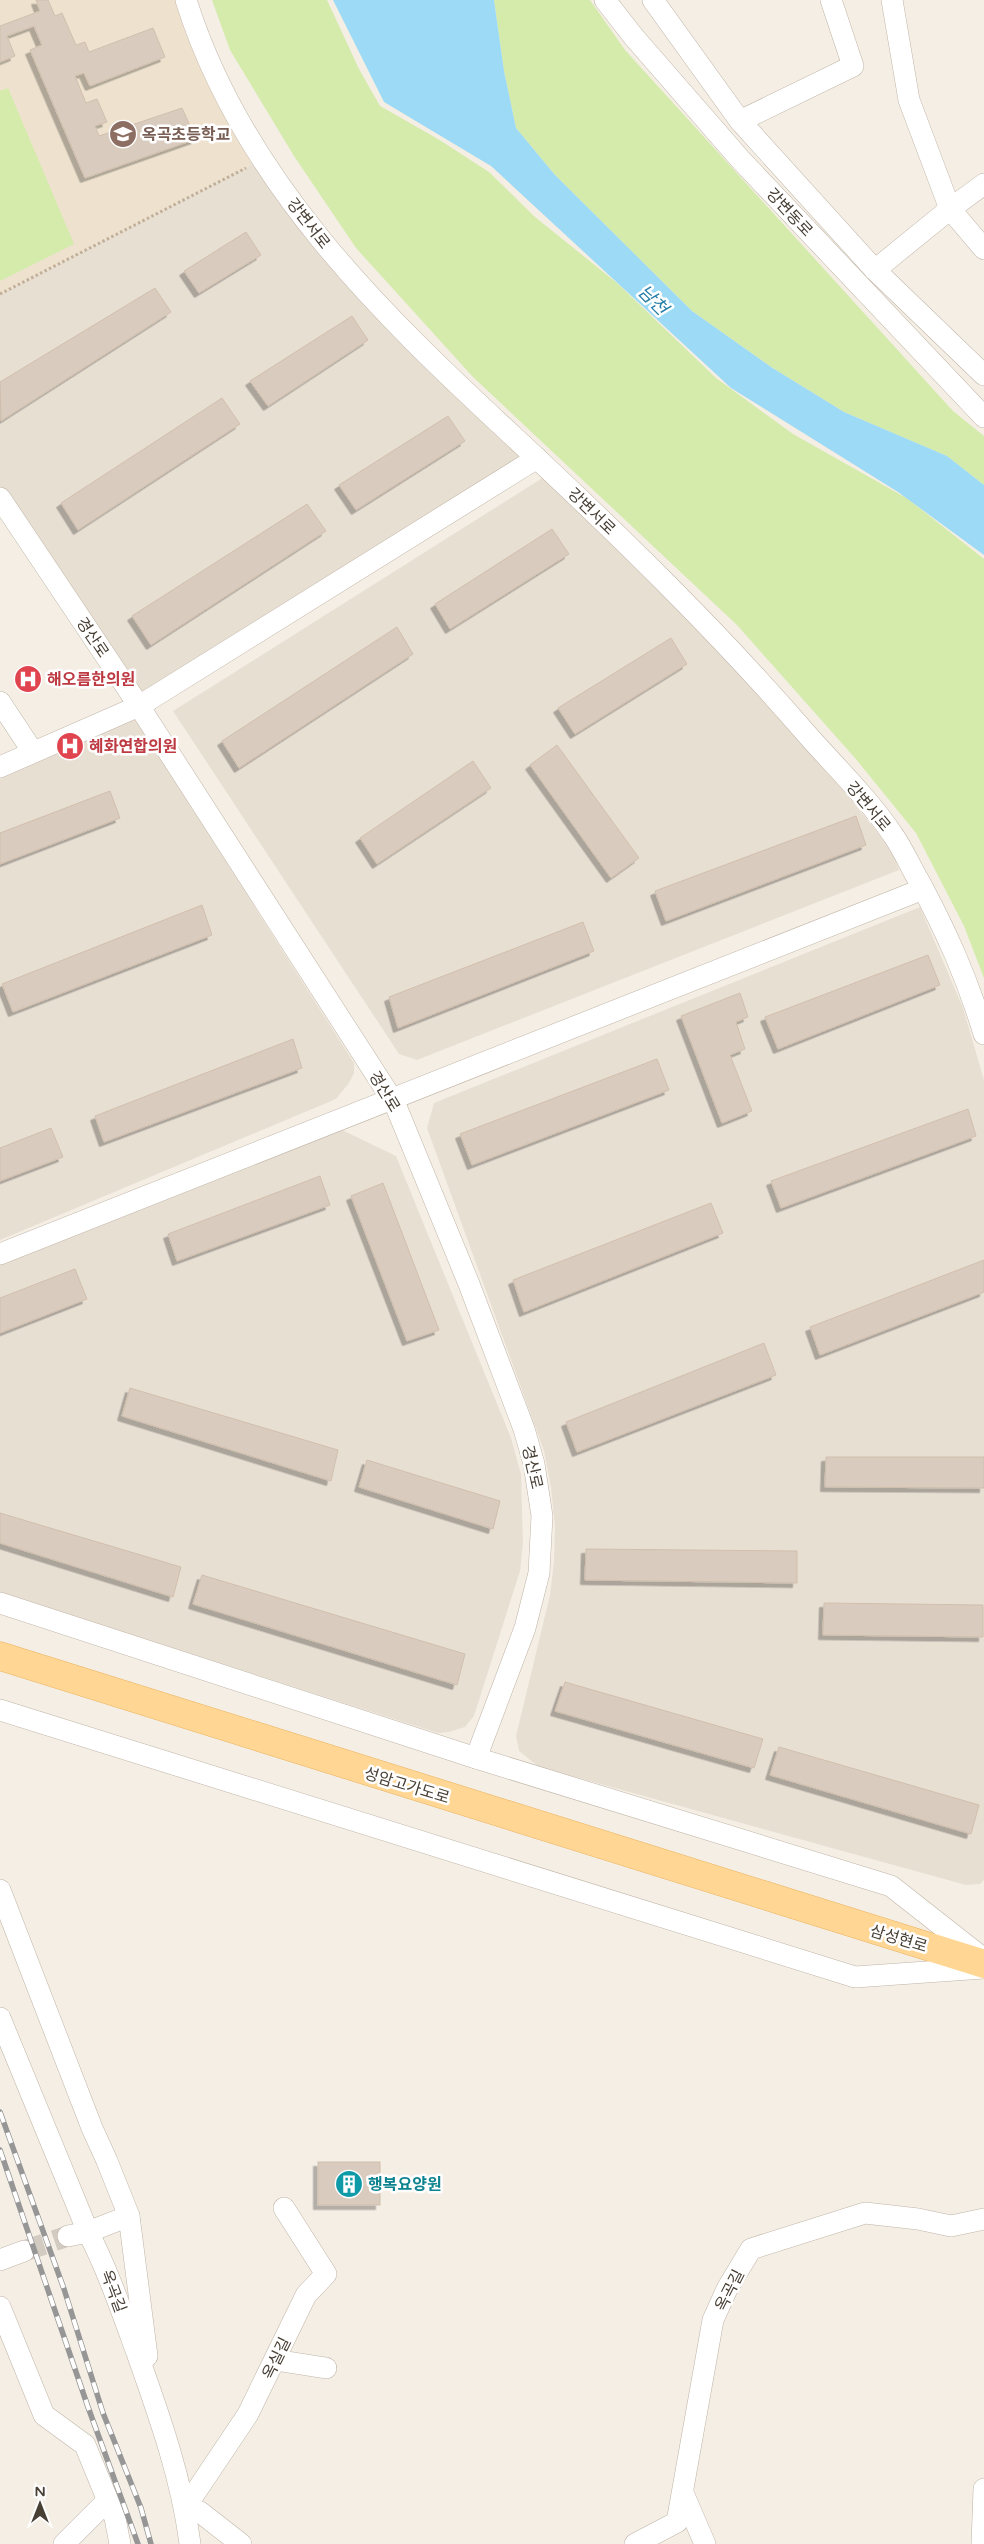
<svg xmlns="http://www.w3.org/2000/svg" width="984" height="2544" viewBox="0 0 984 2544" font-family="'Varela Round','Noto Sans KR',sans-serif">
<defs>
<filter id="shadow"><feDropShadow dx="-4.5" dy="4.5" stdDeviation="0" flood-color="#0004"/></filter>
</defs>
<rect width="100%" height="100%" fill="#f4eee5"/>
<g fill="#e8dfd3">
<path d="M262,159L312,231L537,458L134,708L0,501V294Z"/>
<path d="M544,477L770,702L875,829L893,855L899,870L417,1060L399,1054L173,711Z"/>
<path d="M135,719L354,1063V1073L349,1083L336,1099L0,1240V779Z"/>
<path d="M920,907L963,1008L984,1080V1880L980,1884L966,1885L539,1767L519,1751L516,1736L550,1595L554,1562L555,1527L551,1487L544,1451L427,1128L434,1103Z"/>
<path d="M342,1130L396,1156L511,1438L521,1474L523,1542L520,1571L474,1716L465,1727L449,1732L438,1733L0,1593V1265Z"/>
</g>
<path fill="#eee2ce" d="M0,0H186L262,159L0,294Z"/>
<g fill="#d4ebab">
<path d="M212,0H327L359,69L380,106L438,139L489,172L535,217L617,283L716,378L793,434L908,499L984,559V978L964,926L916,833L855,758L737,625L473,377L356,248L294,156L230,50Z"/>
<path d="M494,0H590L625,50L953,411L984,436V485L947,456L844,412L771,367L692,311L555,175L516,128L504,71Z"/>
<path d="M8,88L74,244L0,281V91Z"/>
</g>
<path fill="#9ddaf5" d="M333,0H494L504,71L516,128L555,175L692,311L771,367L844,412L947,456L984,485V555L898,492L731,388L491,166L384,102Z"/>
<g fill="#d9cbbd" stroke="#d1bfad" filter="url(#shadow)">
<path d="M36,0H48L55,16L62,13L76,45L85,42L89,52L153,28L165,57L90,86L84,73L75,76L86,103L97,99L107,122L95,126L99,136L182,108L196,139L85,178L30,50L42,45L34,26L7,36L15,56L0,62V26L40,11Z"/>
<path d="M246,232L261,255L199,293L184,271Z"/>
<path d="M155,288L171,312L1,421L0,382Z"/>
<path d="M352,316L368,340L268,406L250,381Z"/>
<path d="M222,398L240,424L78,530L61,503Z"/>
<path d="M448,416L465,441L356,510L339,485Z"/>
<path d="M307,504L326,531L151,645L132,616Z"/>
<path d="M552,529L569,554L450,629L435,604Z"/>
<path d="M397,627L413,654L239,768L222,741Z"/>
<path d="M671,638L687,664L575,734L558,708Z"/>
<path d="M557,745L639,858L611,878L530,765Z"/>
<path d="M473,761L491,788L377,864L360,838Z"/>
<path d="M110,791L120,818L0,864V833Z"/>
<path d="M856,816L866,845L666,921L655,891Z"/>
<path d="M202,905L212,935L13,1012L2,984Z"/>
<path d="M583,922L594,951L398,1028L389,997Z"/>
<path d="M928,955L940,985L778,1049L765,1017Z"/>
<path d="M740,993L748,1017L736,1022L745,1049L730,1055L752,1111L722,1123L681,1016Z"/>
<path d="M293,1039L302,1068L104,1142L95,1116Z"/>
<path d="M657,1059L669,1090L472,1165L460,1134Z"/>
<path d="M968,1109L976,1136L781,1208L771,1181Z"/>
<path d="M51,1128L63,1157L0,1181V1148Z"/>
<path d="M320,1176L330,1205L177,1261L168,1234Z"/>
<path d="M383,1183L439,1330L407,1341L351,1196Z"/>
<path d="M711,1203L723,1233L524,1312L513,1280Z"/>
<path d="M984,1260V1292L820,1355L810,1327Z"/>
<path d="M75,1269L87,1299L0,1333V1298Z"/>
<path d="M764,1343L776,1375L577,1452L566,1422Z"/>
<path d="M130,1388L338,1450L331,1481L122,1416Z"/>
<path d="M826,1457H984V1488L825,1487Z"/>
<path d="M367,1460L500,1501L493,1529L359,1487Z"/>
<path d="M0,1513L181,1567L173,1597L0,1543Z"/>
<path d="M586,1549L797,1551V1583L585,1580Z"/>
<path d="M202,1575L465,1654L457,1685L193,1604Z"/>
<path d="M824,1603L983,1605V1637L823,1635Z"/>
<path d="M565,1682L763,1739L754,1768L555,1711Z"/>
<path d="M779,1747L979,1805L971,1834L770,1775Z"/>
<rect x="318" y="2162" width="62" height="43"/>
</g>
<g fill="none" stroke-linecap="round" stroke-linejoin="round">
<path stroke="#d1cbc2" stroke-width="21" stroke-dasharray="21 11" stroke-linecap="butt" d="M24,2251L68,2236"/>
<g stroke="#c0b5a7" stroke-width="22">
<g id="minor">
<path d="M186,0C242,179 379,312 513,436C617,533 718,631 811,739C838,769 871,802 893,835C903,849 910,866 919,881C947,933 967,978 984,1034"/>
<path d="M605,0L633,36L740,159L984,417"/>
<path d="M653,0L740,121L853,66L831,0"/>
<path d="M892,0L909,100L950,209L984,184"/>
<path d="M740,121L875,270L984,375"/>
<path d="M875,270L950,209L984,249"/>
<path d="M0,498L139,706L395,1104L469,1284L524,1429L534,1464L542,1516L539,1573L525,1628L476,1758"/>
<path d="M0,702L33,752"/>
<path d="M0,767L139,706L537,458"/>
<path d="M0,1254L923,889"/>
<path d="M0,1603L476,1758L891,1886L984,1959"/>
<path d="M0,1710L855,1977L984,1968"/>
<path d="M0,1890L92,2128L107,2161L129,2216L147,2356"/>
<path d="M0,2018L88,2232C108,2271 122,2312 137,2353C159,2415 182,2479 190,2544"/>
<path d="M68,2236L88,2232L129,2216"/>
<path d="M0,2260L24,2251"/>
<path d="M0,2307L44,2415L85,2445L115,2518L120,2544"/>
<path d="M275,2360L326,2368"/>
<path d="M683,2493L705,2544"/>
<path d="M185,2508L248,2414L306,2295L326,2274L284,2208"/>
<path d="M185,2508L200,2512L241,2544"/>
<path d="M64,2544L107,2501"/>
<path d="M635,2544L677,2522L713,2320L727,2289L751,2249L865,2213L918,2219L951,2226L984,2219"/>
<path d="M982,2544L984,2489"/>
</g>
</g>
<g stroke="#ebb25c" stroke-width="29">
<path id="major" d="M0,1656L984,1964"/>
</g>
<path stroke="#c2af98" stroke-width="3" stroke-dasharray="2.5 2.5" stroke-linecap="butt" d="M0,294L246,168"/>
<use href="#minor" stroke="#fff" stroke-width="21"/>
<use href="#major" stroke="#ffd693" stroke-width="28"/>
<g stroke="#969696" stroke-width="5.5">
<g id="rail">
<path d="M0,2112L64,2289L103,2413L141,2508L151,2544"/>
<path d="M0,2150L88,2407L138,2544"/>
</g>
</g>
<use href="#rail" stroke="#fff" stroke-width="4" stroke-dasharray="11" stroke-linecap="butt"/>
</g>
<defs>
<g id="school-disc" transform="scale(1.4375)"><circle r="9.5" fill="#8d6e63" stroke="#fff"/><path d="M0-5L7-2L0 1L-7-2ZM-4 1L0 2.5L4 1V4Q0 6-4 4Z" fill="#fff"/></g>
<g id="hospital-disc" transform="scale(1.4375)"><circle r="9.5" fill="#e0444e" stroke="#fff"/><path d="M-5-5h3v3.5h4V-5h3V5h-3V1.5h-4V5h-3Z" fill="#fff"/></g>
<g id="building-disc" transform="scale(1.4375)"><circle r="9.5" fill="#0f9aa8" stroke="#fff"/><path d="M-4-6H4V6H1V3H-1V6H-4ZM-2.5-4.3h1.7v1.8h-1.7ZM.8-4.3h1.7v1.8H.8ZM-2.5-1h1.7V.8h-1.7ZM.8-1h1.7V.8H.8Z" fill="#fff"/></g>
</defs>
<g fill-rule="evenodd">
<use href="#school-disc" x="123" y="134"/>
<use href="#hospital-disc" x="28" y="679"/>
<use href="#hospital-disc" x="70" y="746"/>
<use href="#building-disc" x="349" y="2184"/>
</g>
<g text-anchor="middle" stroke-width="5" stroke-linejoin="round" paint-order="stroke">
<g font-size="16" font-weight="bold" fill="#785e54" stroke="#fff" text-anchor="start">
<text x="142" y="140">옥곡초등학교</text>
</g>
<g font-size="16" fill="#473e34" stroke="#fff">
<text transform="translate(790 212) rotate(47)" y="6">강변동로</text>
<text transform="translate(309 223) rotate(52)" y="6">강변서로</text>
<text transform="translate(592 511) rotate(44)" y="6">강변서로</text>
<text transform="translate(93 637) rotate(56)" y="6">경산로</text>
<text transform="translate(869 806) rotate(50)" y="6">강변서로</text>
<text transform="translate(385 1091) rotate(59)" y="6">경산로</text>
<text transform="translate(533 1467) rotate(77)" y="6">경산로</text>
<text transform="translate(407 1785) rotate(17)" y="6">성암고가도로</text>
<text transform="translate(899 1938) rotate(17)" y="6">삼성현로</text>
<text transform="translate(729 2290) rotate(-63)" y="6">옥곡길</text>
<text transform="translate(114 2291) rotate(70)" y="6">옥곡길</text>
<text transform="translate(276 2358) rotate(-64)" y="6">옥실길</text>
</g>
<g font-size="16" font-weight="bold" fill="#be3a42" stroke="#fff" text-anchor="start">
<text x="47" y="685">해오름한의원</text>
<text x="89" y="752">혜화연합의원</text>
</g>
<g font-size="16" font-weight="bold" fill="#0d838f" stroke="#fff" text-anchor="start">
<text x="368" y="2190">행복요양원</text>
</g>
<g font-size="18" font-style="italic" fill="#257ea8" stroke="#fff">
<text transform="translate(653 300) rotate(45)" y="6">남천</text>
</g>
</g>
<g transform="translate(40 2504)" stroke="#ffffff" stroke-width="4" paint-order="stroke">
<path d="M0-4L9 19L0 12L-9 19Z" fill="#473e34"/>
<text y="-8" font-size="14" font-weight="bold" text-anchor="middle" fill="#473e34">N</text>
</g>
</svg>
